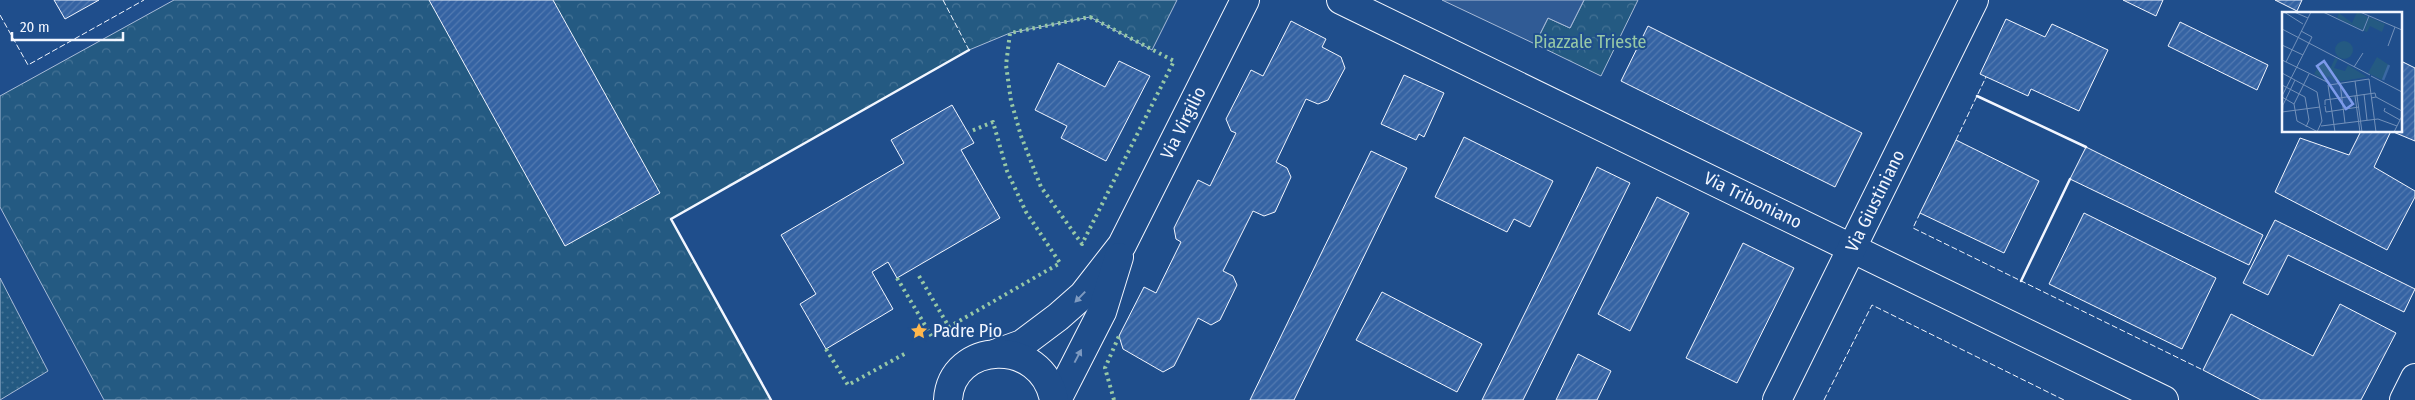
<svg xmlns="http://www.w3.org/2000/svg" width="2415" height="400" viewBox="0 0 2415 400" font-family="'Fira Sans Condensed',sans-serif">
<defs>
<pattern id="grass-dots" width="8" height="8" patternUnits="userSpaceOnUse" patternTransform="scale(1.25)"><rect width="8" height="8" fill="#245a82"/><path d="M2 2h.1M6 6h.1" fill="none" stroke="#447295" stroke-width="1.8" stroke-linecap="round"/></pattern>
<pattern id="park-crowns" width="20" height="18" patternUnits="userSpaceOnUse" patternTransform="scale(1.25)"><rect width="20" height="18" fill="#245a82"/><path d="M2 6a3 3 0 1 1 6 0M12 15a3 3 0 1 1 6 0" fill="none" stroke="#447295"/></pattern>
<pattern id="building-hatch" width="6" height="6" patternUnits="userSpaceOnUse" patternTransform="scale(1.25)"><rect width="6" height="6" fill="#3563a3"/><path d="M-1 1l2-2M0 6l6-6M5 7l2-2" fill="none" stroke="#537ab1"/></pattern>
</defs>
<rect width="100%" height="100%" fill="#1f4e8c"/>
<path fill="url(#grass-dots)" stroke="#a8bbd7" d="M0,278L48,371L0,400Z"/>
<g fill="url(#park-crowns)" stroke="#a8bbd7">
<path d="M174,0H1177L1152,50L1090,17L1010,33L969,50L671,219L771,400H104L0,207V96Z"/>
<path d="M1584,0H1638L1601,76L1535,44L1548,18L1570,28Z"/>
</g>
<path fill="#305b95" stroke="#a8bbd7" d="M1442,0H1584L1570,28L1548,18L1535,44Z"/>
<g fill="url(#building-hatch)" stroke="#f2f6ff">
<path d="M54,0H99L65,19Z"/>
<path d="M429,0H553L660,193L565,246Z"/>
<path d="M2123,0H2163L2156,16Z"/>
<path d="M2275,0H2302L2297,11Z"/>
<path d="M2006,19L2045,37L2052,24L2108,50L2079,111L2031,89L2028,96L1980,74Z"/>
<path d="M1291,21L1326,39L1322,47L1341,57L1345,68L1328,100L1318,104L1306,99L1276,162L1287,168L1291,177L1275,212L1264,216L1253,211L1223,271L1233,276L1237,285L1220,320L1211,325L1198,318L1174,366L1163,372L1123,349L1119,336L1144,287L1156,293L1181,242L1176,239L1174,228L1198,180L1210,186L1236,133L1231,131L1226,119L1251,70L1263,76Z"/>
<path d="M2180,22L2268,65L2257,90L2168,46Z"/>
<path d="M1648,26L1862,133L1835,187L1621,81Z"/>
<path d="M1119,61L1150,76L1106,161L1061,138L1067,126L1035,110L1058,63L1105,87Z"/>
<path d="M2401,61L2415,68V141L2391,131L2374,167L2415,191V197L2387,250L2275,192L2300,138L2349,155L2361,131H2401Z"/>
<path d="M1404,75L1444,93L1424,137L1419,134L1416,140L1381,124Z"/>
<path d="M952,105L974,143L961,150L1000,218L897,278L888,262L872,272L893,309L826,349L800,304L816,294L781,235L904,163L891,140Z"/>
<path d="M1464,137L1553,181L1530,227L1514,219L1507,232L1435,197Z"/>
<path d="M1956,140L2039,181L2004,253L1920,213Z"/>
<path d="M2086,147L2263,235L2249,265L2070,179Z"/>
<path d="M1371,151L1407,168L1294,400H1250Z"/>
<path d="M1597,167L1630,183L1523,400H1482Z"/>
<path d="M1657,197L1689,213L1630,331L1598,314Z"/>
<path d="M2084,213L2216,278L2182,349L2049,284Z"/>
<path d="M2275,220L2415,289L2404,312L2288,255L2268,295L2243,283Z"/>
<path d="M1743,243L1794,268L1737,383L1686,358Z"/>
<path d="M1382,292L1482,344L1457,392L1356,340Z"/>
<path d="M2340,304L2396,333L2361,400H2261L2203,370L2231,314L2313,356Z"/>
<path d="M1578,354L1611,371L1597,400H1556Z"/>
</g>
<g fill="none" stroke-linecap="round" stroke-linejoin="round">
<g stroke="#f2f6ff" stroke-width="30">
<g id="street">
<path id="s1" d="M1341,0L2164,400"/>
<path id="s2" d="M997,353L1022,344L1058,317L1083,295L1122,245L1245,0"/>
<path d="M1057,400L1102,312L1119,257"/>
<path id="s3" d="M1777,400L1974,0"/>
<path d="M2404,400L2415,378"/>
</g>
</g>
<g stroke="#f2f6ff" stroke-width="30">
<path id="secondary" d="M948,400C951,341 1042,336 1054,400"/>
</g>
<use href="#street" stroke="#1f4e8c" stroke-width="28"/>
<use href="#secondary" stroke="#1f4e8c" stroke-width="28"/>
<g stroke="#97c8a6" stroke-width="4" stroke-dasharray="2.5 4" stroke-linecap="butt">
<path d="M1090,17L1174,61L1082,244L1041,187L1021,136L1011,101L1006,65L1010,33Z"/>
<path d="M919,276L949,327L1060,263L1026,212L1007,171L993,122L969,132"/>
<path d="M897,278L932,337"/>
<path d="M826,349L848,385L906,353"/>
<path d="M1114,400L1105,368L1119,336"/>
</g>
<g stroke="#f2f6ff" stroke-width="1" stroke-dasharray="6 2.5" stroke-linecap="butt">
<path d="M943,0L969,50"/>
<path d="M0,15L28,65L144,0"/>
<path d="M1956,140L1986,77"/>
<path d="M1920,213L1913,228L2203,370"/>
<path d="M1824,400L1872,305L2064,400"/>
</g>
<g stroke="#f2f6ff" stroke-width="2.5">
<path d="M1977,96L2086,147"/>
<path d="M2021,281L2070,179"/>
<path d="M771,400L671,219L969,50"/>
</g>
</g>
<defs><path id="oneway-solid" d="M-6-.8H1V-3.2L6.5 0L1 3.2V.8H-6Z" transform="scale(1.25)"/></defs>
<g fill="#7e9ac0">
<use href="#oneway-solid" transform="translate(1080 297) rotate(134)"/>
<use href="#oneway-solid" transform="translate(1078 356) rotate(-62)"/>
</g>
<defs>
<g id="sight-bare" transform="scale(1.35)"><path d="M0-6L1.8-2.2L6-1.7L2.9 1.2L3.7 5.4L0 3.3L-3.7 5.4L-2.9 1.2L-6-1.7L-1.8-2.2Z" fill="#ffb74d" stroke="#1f4e8c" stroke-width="2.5" paint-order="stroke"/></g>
</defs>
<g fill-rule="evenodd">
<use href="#sight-bare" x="919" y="331"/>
</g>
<g text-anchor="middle" stroke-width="4" stroke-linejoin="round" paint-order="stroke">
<g font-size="18" fill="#97c8a6" stroke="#1f4e8c">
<text x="1590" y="48">Piazzale Trieste</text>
</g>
<g font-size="18" fill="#f2f6ff" stroke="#1f4e8c">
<text dy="6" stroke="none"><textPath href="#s2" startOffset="305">Via Virgilio</textPath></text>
<text dy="6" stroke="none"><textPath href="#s1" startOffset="458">Via Triboniano</textPath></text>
<text dy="6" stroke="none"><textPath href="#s3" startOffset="222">Via Giustiniano</textPath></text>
</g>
<g font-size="18" fill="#f2f6ff" stroke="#1f4e8c" text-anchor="start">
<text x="933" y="337">Padre Pio</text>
</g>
</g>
<g transform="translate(2282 12)">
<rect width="120" height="120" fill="#1f4e8c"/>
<path d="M75,0L86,5L81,18L55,6L57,1L70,11ZM87,5L103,12L100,20L88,14L85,20L82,19Z" fill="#245a82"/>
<path d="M95,45L107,53L100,68L86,61ZM53,46L56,47L52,56L63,59L66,53L85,65L55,70L46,64L44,68L32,62L39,50L49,55Z" fill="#245a82"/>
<path d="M53 38a9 9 0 1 1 18 0a9 9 0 1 1-18 0Z" fill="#245a82"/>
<path fill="none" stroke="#3b69a3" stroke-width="2.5" d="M101,68L107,53"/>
<path fill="none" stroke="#7391ba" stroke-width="1" d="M2,0L21,12M12,0L26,6M41,0L81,19L87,4M78,0L120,18M0,17L88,63M0,33L21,43M106,34L113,15M0,48L47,71M4,50L29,0M72,55L81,41M0,61L35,80L40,109L35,120M89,64L120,80M73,69L80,120M58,71L63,111M0,73L23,85L27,108L24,115M46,73L53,120M47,73L87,67L94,120M82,82L85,108M0,84L30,25L19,19M73,84L78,120M0,85L12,92L15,109L36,120M94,85L120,99M12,92L27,62M43,93V88L93,81L94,85L89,86M43,94L44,100L77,95M103,96L102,99L118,108M0,100L38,95M0,111L1,93L13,68M39,114L96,107L115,114M112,120L120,104"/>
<path fill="#7d9aea" fill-opacity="0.15" stroke="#7d9aea" stroke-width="2.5" d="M42,49L71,92L64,97L35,54Z"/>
<rect width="120" height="120" fill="none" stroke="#f2f6ff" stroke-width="2.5"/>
</g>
<path d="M12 32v8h111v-8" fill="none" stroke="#f2f6ff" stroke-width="2.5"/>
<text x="20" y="32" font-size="15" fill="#f2f6ff" stroke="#1f4e8c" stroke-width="4" paint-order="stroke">20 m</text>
</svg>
